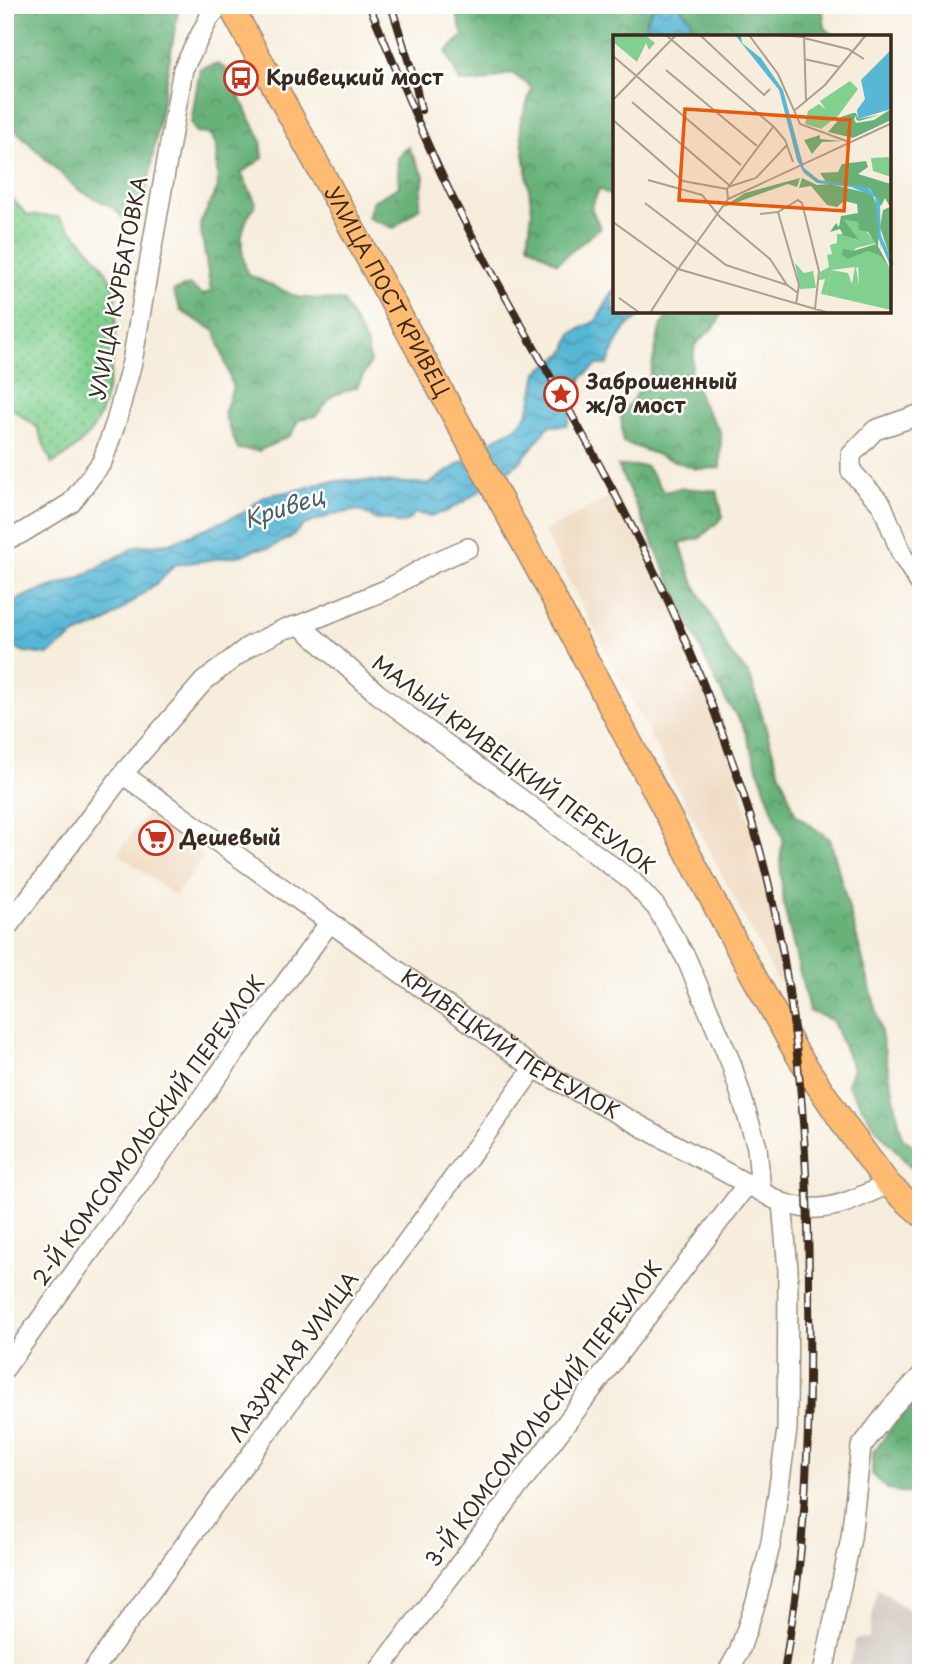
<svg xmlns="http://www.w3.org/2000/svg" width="926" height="1678" viewBox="0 0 926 1678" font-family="'Playpen Sans',sans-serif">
<defs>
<pattern id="forest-crowns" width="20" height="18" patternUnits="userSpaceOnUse" patternTransform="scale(1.75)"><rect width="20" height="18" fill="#68b27a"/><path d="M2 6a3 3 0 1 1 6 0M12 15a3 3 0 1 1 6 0" fill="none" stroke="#579163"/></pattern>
<pattern id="garden-dots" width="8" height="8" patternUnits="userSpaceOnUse" patternTransform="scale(1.75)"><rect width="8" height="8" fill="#81d08f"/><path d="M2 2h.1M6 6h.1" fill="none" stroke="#6ba974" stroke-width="1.8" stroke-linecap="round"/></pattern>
<pattern id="water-waves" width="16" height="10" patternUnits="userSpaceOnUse" patternTransform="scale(1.75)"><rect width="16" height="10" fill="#57b7d5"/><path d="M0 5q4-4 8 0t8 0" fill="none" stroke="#4995ac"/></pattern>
</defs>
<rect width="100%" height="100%" fill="#fff"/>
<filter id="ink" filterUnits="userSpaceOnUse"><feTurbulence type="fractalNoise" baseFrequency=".0143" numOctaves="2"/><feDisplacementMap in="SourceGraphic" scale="14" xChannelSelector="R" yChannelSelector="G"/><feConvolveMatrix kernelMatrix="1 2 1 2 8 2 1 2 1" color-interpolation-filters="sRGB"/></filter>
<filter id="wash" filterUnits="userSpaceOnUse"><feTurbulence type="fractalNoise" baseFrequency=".00686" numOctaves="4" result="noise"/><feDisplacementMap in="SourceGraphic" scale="28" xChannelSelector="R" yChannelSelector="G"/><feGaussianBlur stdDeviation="1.57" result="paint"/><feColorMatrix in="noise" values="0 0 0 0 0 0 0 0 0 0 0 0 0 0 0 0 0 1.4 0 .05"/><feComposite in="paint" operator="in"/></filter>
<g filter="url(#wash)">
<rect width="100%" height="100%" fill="#f6eddc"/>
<g fill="#edd7bb">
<path d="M616,493L668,595L715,708L731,755L758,848L783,962L779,984L544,532Z"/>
<path d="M148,811L205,856L175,896L118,853Z"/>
</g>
<path fill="#ccc2b9" d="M877,1588L921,1619V1673H847L856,1639L869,1638Z"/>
<g fill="url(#forest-crowns)" stroke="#526e4c" stroke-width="2">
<path d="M5,5H179L146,196L134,218L122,217L112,207L77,189L5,120Z"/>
<path d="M454,5H655L646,20L648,37H614V197L599,189L591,207L600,228L557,263L528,244L532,211L520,124L532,88L512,73L482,82H460L446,52L463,36Z"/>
<path d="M678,5H822L825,28L836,37H682L690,31L691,20Z"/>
<path d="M218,64L225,68L261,140L263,158L241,173L256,203C238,230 239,244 247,274L297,297L343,301L367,345L370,363L357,387L332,396L316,416L299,419L291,435L259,451L238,449L224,414L233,387L215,331L181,311L173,291L189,285L203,295L211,291L200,224L218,187L216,146L212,135L196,132L191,123L200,68Z"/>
<path d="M408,147L424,176L419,208L394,228L368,218L373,201L399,187L397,158Z"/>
<path d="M670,312H722L717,324L695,345L691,373L702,403L721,433L720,468L696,469L623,442L621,415L650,376L660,328Z"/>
<path d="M618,466H646L664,492L682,488L717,491L723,517L700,538L680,543L692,579L730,653L750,676L776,762L796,815L830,839L876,1009L902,1137L921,1152V1179L875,1127L847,1084L853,1068L832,1020L809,1011L783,902L780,861L783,839L742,724L725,699L710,669Z"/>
<path d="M921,1391V1490L919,1495L889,1490L872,1474L873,1452Z"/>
</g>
<path fill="url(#garden-dots)" stroke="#5e7d56" stroke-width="2" d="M5,191L27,215L58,217C78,237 100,257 112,283C123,309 110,401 95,425C85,442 69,454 52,464L37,427L5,404Z"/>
<g fill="url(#water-waves)" stroke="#49707a" stroke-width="2">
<path d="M655,5H678L691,19L690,31L682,37H648L646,20Z"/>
<path d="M614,290V312H646C619,329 621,338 607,365H597L582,377L567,425L549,426L519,463L465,501L445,512L430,516L415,513L406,522L398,523L389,520H377L359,510L332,515L304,525L290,538L270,548L256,549L243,555L174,565L162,579L103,624L75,635L48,655L25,652L5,644V606L30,594L81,577L137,546L170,543L243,513L265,496L298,490L325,482L349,480L429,484L503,434C534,422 531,399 537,372L565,352L572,333L596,321Z"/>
</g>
</g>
<g filter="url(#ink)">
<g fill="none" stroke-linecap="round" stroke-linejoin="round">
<g stroke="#988c7d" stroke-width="22">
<g id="minor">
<path d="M921,414L875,430L851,455V471L882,505L902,555L921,585"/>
<path d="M5,540L20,534L71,503L102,462L116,422L132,362L183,69L209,18L220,5"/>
<path d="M300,625L378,694L632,881L656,907L686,958L731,1063L757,1147L761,1191"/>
<path id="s1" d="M124,775L534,1068L782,1203C791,1205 800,1208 809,1208C837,1210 864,1195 888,1184"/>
<path d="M5,930L126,770L204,681L248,647L284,629L300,625L388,589L431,564L468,548"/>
<path d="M5,1368L330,922"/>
<path d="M91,1673L534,1068"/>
<path d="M377,1673L748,1183"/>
<path d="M727,1673L739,1652L756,1602L771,1542L787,1430L788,1270L782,1203"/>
<path d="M823,1673L851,1538L861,1447L891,1408L921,1376"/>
</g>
</g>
<g stroke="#988c7d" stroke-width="27">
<g id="major">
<path id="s2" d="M230,5L543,578L738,948L796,1052L848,1130L888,1184L921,1214"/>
</g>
</g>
<use href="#minor" stroke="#fff" stroke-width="19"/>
<use href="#major" stroke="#ffbb71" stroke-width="24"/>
<g stroke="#3b2a1e" stroke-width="8">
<g id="rail">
<path d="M369,5C402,81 431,159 470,232C541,364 621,492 681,630C716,711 747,795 768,881C799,1012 808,1150 809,1285C810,1382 809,1480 798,1576C794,1609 789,1641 784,1673"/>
<path d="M391,5L415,82L421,110"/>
</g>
</g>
<use href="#rail" stroke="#fff" stroke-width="5" stroke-dasharray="16" stroke-linecap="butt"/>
</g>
</g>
<defs>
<g id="bus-ring" transform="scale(1.75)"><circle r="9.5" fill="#fff" stroke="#c8321e" stroke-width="1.5"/><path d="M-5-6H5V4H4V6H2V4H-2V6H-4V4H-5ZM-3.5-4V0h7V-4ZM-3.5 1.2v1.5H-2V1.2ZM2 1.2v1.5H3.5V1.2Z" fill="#c8321e"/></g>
<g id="sight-ring" transform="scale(1.75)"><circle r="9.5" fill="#fff" stroke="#c8321e" stroke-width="1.5"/><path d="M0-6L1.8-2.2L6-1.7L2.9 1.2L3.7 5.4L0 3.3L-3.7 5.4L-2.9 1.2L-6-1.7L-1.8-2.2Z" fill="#c8321e"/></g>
<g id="supermarket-ring" transform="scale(1.75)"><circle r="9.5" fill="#fff" stroke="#c8321e" stroke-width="1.5"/><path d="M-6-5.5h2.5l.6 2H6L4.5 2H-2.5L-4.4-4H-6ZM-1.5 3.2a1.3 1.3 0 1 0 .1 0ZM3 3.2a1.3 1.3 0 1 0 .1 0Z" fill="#c8321e"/></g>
</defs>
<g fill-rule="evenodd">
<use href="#bus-ring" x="241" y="78"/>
<use href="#sight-ring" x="561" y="394"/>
<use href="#supermarket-ring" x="156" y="838"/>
</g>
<g text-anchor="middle" stroke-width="5" stroke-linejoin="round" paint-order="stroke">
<g font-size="21" font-weight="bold" fill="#3b2a1e" stroke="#fff" text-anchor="start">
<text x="266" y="85">Кривецкий мост</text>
<text x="586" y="389">Заброшенный<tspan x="586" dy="24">ж/д мост</tspan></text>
<text x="180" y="845">Дешевый</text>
</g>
<g font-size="21" fill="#3b2a1e" stroke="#fff">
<text transform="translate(119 288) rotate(-79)" y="7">УЛИЦА КУРБАТОВКА</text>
<text dy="7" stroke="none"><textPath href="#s2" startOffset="327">УЛИЦА ПОСТ КРИВЕЦ</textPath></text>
<text transform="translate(513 765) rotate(37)" y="7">МАЛЫЙ КРИВЕЦКИЙ ПЕРЕУЛОК</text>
<text dy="7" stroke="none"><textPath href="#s1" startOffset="471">КРИВЕЦКИЙ ПЕРЕУЛОК</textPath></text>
<text transform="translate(149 1131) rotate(-54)" y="7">2-Й КОМСОМОЛЬСКИЙ ПЕРЕУЛОК</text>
<text transform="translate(294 1357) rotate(-54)" y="7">ЛАЗУРНАЯ УЛИЦА</text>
<text transform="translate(544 1414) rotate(-53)" y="7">3-Й КОМСОМОЛЬСКИЙ ПЕРЕУЛОК</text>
</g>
<g font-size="23" font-style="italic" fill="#466267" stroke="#fff">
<text transform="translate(284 508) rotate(-18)" y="8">Кривец</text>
</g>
</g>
<g transform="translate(613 35)">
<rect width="278" height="278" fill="#f6eddc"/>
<path d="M276,122L278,142L260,136L258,123ZM231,185L245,187L263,208L243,213L236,221L254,216L267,221L243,233L246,250L239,249L242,232L218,235L213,260L208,259L212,244L206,245L207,237L216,232L214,220L219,219L217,210L224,208V199H237L244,206Z" fill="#81d08f"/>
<path d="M278,74V85L240,103L215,97L228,82L240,78H243L245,84L266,80L246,86L243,84V81L241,84L243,88L261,85ZM207,100V104L229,106L209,107L199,119L191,105ZM253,126L255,132L245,139L278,149V225L267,192L270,175L277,172L272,163L268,171L257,154L213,147L207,138L225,137L229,129ZM187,143L184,152L175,149L108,173L132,158ZM189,143L204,150L217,149L259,159L267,178L265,211L278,236L267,221L254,216L235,224L229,220L230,214L240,216L263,209L255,197L246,195L245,187L231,185L246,205L230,200L227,194L217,197L223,188L226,192L228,181L245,178L244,169L231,166L224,172L214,170L198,151L186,153Z" fill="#68b27a"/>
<path d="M0,0H32L42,8L36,15L33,8L24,27L0,7ZM237,46L245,54L225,81L208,94L192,89L195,76L206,69L213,75L207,66ZM254,221L257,225L267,221L278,236V275L213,260L218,235L235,238L239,249L246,250L245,224ZM182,228L191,238L200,236L203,253L187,254Z" fill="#81d08f"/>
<path d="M122,0H128L129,8L148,23L170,55L191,133L206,145L255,153L267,165L268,214L262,162L238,152L204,148L191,138L184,125L166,55ZM278,15V74L245,84L244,75L252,64L248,45Z" fill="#57b7d5"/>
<path fill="none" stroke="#57b7d5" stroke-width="3.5" d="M265,198L279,230"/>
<path fill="none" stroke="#ab9f90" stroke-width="2" d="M53,0L161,92L172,105L180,127M87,0L151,60L157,54M136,0L165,39L187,89L236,107M164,0L191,2M191,0L193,67M191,3L235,14L251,24M0,21L128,130M191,24L227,32M53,35L144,111M0,65L63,0M19,67L116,150M182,75L212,50L253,0M0,85L70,146L114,154M35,145L89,160L107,182L157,224L174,250M115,152L143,143L174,110M115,164L114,154L160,92M32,168L113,230L174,250L185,258M165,177L186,250L183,269M147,179L165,177L185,165L189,168L206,236L202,274M0,187L65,234L115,164L279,88M6,263L27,278M37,278L65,234L216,278"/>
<path fill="#e8590c" fill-opacity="0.15" stroke="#e8590c" stroke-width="3.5" d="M72,74L237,85L231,176L66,165Z"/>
<rect width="278" height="278" fill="none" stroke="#3b2a1e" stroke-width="3.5"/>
</g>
<rect width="926" height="1678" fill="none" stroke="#fff" stroke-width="28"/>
</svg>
